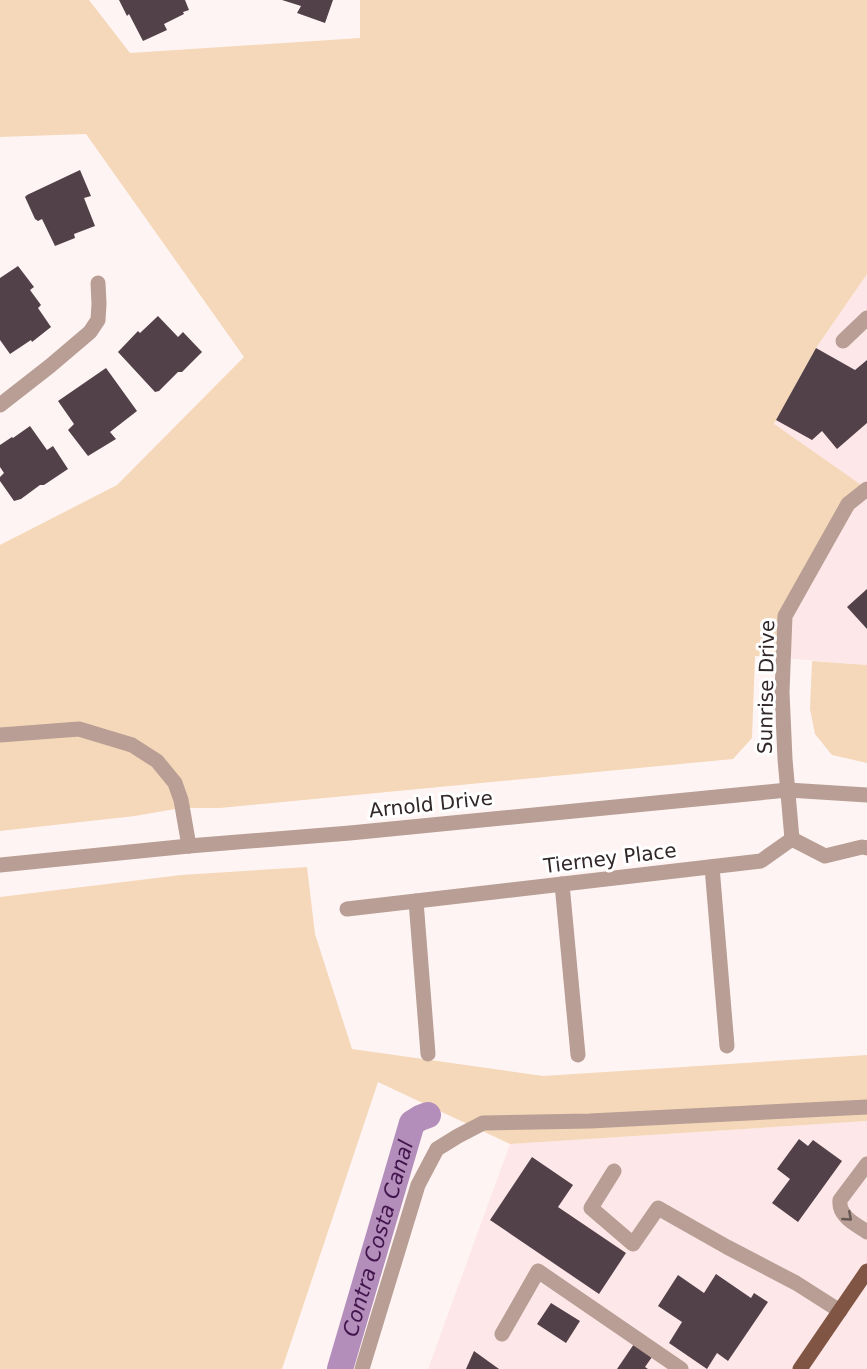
<svg xmlns="http://www.w3.org/2000/svg" width="867" height="1369" viewBox="0 0 867 1369" font-family="'DejaVu Sans',sans-serif">
<rect width="100%" height="100%" fill="#fff4f4"/>
<g fill="#fde7e8">
<path d="M867,274V665L784,658L774,425L816,348Z"/>
<path d="M867,1121V1369H428L510,1144Z"/>
</g>
<g fill="#f4d8b9">
<path d="M0,0H89L130,53L360,38V0H867V274L816,348L774,424L867,489L785,616L784,658L755,656L752,738L733,759L220,808H181L135,816L0,831V545L117,485L244,357L86,134L0,137Z"/>
<path d="M812,661L867,665V763L832,755L815,734L810,709Z"/>
<path d="M307,867L315,934L352,1049L543,1076L867,1055V1121L510,1144L378,1082L282,1369H0V897L181,875Z"/>
</g>
<g fill="none" stroke-linecap="round" stroke-linejoin="round">
<path stroke="#b38ebb" stroke-width="26" id="s1" d="M340,1369L412,1123L420,1118L428,1115"/>
</g>
<g fill="#53414a">
<path d="M119,0H185L189,10L183,12L184,14L164,24L167,30L143,41L129,14L127,16Z"/>
<path d="M282,0H333L325,23L297,13L301,6Z"/>
<path d="M80,170L91,196L84,198L95,226L74,234L75,238L55,246L42,219L38,221L35,219L25,197L27,195Z"/>
<path d="M18,266L34,287L30,290L41,305L38,308L51,327L32,342L31,340L10,354L0,340V278Z"/>
<path d="M158,316L178,337L183,332L202,352L182,372H178L159,391L155,392L118,352L138,331L140,333Z"/>
<path d="M816,348L855,370L867,360V423L837,449L822,431L812,440L776,420Z"/>
<path d="M106,368L137,411L110,432L116,439L88,456L68,430L74,424L58,401Z"/>
<path d="M30,426L47,450L53,446L68,469L44,485H40L21,499L14,501L0,481V477L4,473L0,467V445L12,437L13,438Z"/>
<path d="M867,589V629L847,607Z"/>
<path d="M799,1139L808,1146L813,1140L842,1161L798,1222L772,1203L790,1179L777,1169Z"/>
<path d="M532,1157L573,1185L558,1207L626,1253L599,1294L490,1220Z"/>
<path d="M716,1274L751,1298L754,1293L768,1302L728,1361L717,1353L707,1369L669,1343L682,1322L658,1306L678,1275L704,1293Z"/>
<path d="M551,1303L580,1321L566,1343L537,1324Z"/>
<path d="M634,1344L652,1357L645,1367L648,1369H617Z"/>
<path d="M474,1351L499,1369H466Z"/>
</g>
<g fill="none" stroke-linecap="round" stroke-linejoin="round">
<g stroke="#b89e94" stroke-width="15">
<path d="M843,341L867,318"/>
<path d="M0,405L50,366L90,332L98,320L99,304L98,283"/>
<path d="M0,735L79,729L132,745L157,761L175,783L181,800L189,846"/>
<path d="M792,839L785,759L782,692L785,616L848,504L867,489"/>
<path d="M0,865L189,846L350,833L788,790L867,795"/>
<path d="M712,867L727,1046"/>
<path d="M562,884L578,1055"/>
<path d="M416,901L428,1054"/>
<path d="M347,909L761,861L792,839L825,856L862,847L867,848"/>
<path d="M867,1164L840,1200C838,1216 855,1224 867,1232"/>
<path d="M614,1171L591,1208L633,1244L658,1208L727,1247L796,1283L840,1311"/>
<path d="M502,1334L538,1271L681,1369"/>
<path d="M362,1369L418,1185L437,1149L458,1136L483,1123L590,1121L867,1107"/>
</g>
<path stroke="#815544" stroke-width="15" d="M800,1369L867,1271"/>
</g>
<defs><path id="oneway-chevron" d="M-2-3.5L2.5 0L-2 3.5" fill="none" stroke-width="1.6" stroke-linecap="round" stroke-linejoin="round" transform="scale(1.5)"/></defs>
<use stroke="#675753" href="#oneway-chevron" transform="translate(848 1217) rotate(41)"/>
<g text-anchor="middle" stroke-width="6" stroke-linejoin="round" paint-order="stroke">
<g font-size="20" fill="#312728" stroke="#fff">
<text transform="translate(766 687) rotate(-89)" y="7">Sunrise Drive</text>
<text transform="translate(431 804) rotate(-6)" y="7">Arnold Drive</text>
<text transform="translate(610 858) rotate(-7)" y="7">Tierney Place</text>
</g>
<g font-size="21" font-style="italic" fill="#42144c" stroke="#fff">
<text dy="7" stroke="none"><textPath href="#s1" startOffset="136">Contra Costa Canal</textPath></text>
</g>
</g>
</svg>
